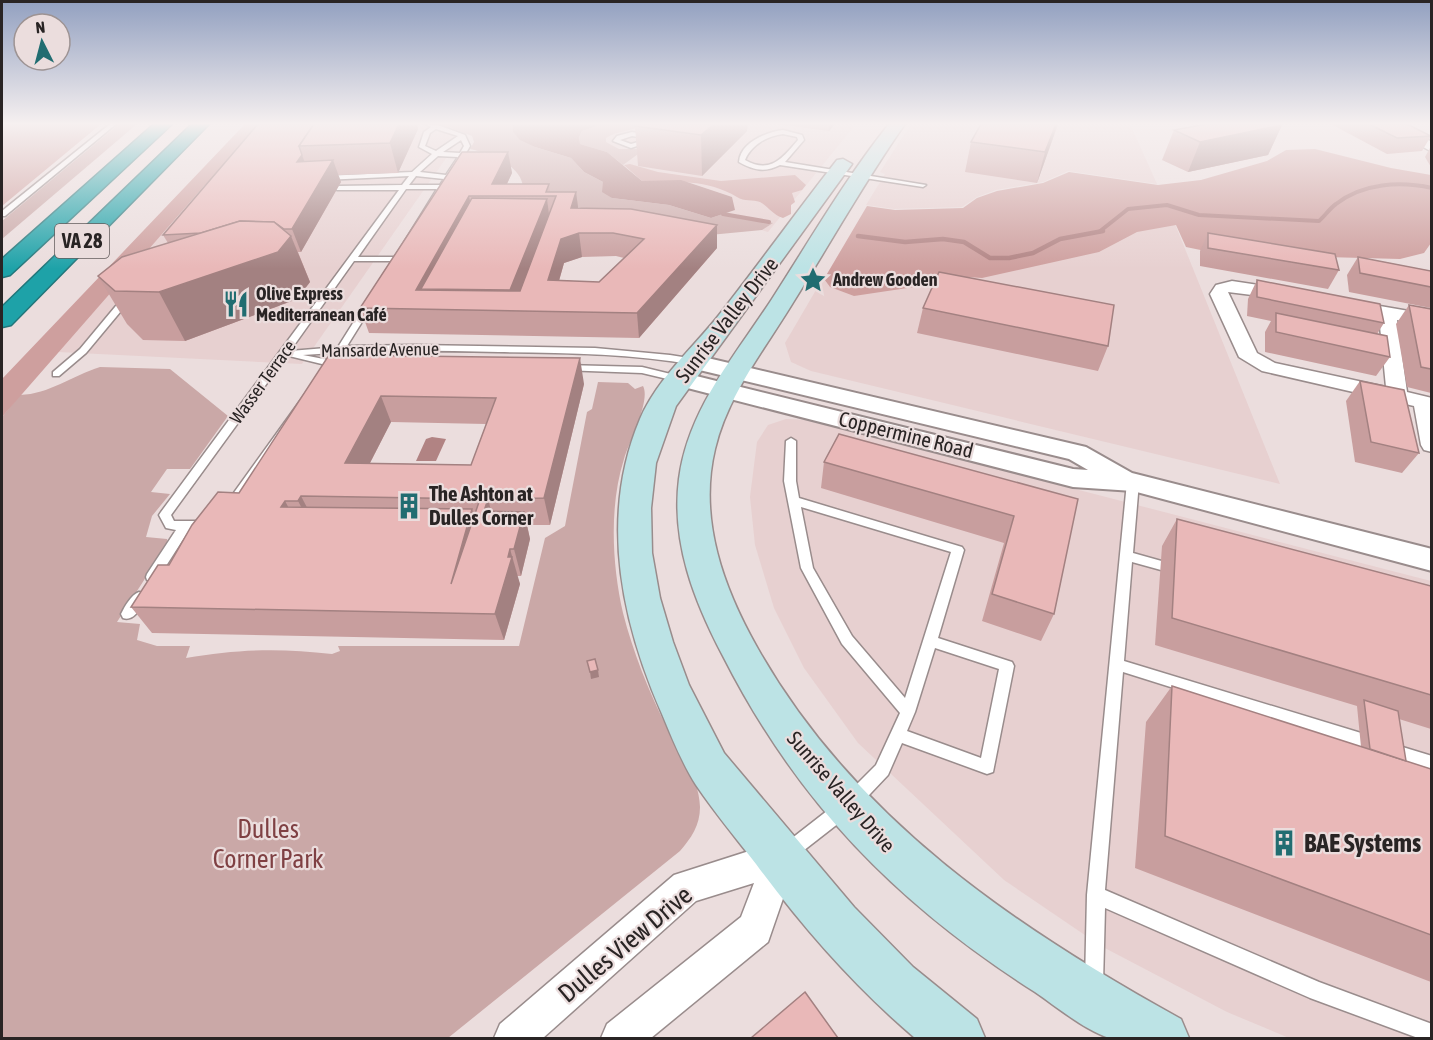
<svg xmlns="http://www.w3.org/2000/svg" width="1433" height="1040" viewBox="0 0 1433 1040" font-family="'Asap Condensed',sans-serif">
<rect width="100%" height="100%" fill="#ebdddd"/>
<g fill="#e7d0d0">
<path d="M266,124H470L302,364L58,352L254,128Z"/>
<path d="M569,124H856L768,232L630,190L556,135Z"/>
<path d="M911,124H1130L1157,184L1068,171L1043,182L996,190L977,197L962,207L894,209L866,205L885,174L880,172Z"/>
<path d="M1175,224L1280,484L811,371L791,362L785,343L823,278L829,286L854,295L967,276L1135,231Z"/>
<path d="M786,419L808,420L1431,581V1038H1289L1227,1012L1101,946L1004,880L858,743L804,668L774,608L755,545L750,497L757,442L768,425Z"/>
</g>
<g fill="#caa8a7">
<path d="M119,124H137L2,239V221Z"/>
<path d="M441,124H513V132L535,147L571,158L584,172L603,182L612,198L669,205L711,218L723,214L773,223L762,230L699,236L577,207L523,187C521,165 489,153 470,149L474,142L472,136Z"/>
<path d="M603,124H643C632,132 618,130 606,138V142L619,149H645L623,165L607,152L580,144L579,137L582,131Z"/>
<path d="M100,367L170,369L228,416L190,469H167L151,492L170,494L152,516L146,537L167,539L168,543L117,622L140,624L137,640L157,646H190L186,658C238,649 280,648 332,654L340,651L338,646H519L545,538L565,526L587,412L592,409L598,382L628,383L635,389L643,386C651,400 629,442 624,459C609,506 612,565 623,613C633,652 649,692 667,728C680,754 699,777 700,807C700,826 691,838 680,851L448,1038H2V417L20,395C49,394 72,376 100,367Z"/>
</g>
<g fill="#ce9f9e">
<path d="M2,124H101L2,206Z"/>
<path d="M245,124H265L204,186L2,417V379Z"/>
<path d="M1315,149L1391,168L1431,175V243L1424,253L1400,259L1220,254L1186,247L1176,225L1137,232L1099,252L982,278L968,277L961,280L854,296L830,287L824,279L867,206L895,210L963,208L977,198L997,191L1043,183L1069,172L1158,185L1201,180L1267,161L1286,150Z"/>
<path d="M630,164L658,172L721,181L795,175L806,185L802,190L792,193L795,202L791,205V214L783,218C773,215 768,206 760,202C753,199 744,202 737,197C707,179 676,182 642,181L624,165Z"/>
</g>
<g fill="#b18383">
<path d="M513,124H603L582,131L579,137L580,144L607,152L642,181L681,180L732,197L735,210L711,218L669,205L612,198L602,192L603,182L584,172L571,158L535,147L520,140L513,132Z"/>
<path d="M432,437L446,439L436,461H416L426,439Z"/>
</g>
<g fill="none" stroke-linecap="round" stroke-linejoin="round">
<g stroke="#b18383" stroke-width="4">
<path d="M723,214L769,222"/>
<path d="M1099,232L1128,209L1167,205L1199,215L1319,221C1325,216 1329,209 1336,204C1363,183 1400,181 1432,188"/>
</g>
<path stroke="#b18383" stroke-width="4.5" d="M858,236L905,242L943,239L964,242L990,258H1009L1033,253L1060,239L1103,231"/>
<g stroke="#998c8c" stroke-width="3">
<g id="service">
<path d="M110,124H116L5,216H2V211Z"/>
<path d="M426,124L438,125L465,135L470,146L466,153L471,155L464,157L403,257L406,259L400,261L347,346L415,345L595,348L670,355L695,359L700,362L695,365C630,353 565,353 499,352C447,351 396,350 344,352L338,362L341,363V367H334L228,518L209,526L189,530L157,580H147L146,577L147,574L176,530L166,528L159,515L161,512L399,190H337L333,188L337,186L402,185L409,176L324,180L321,178L324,176L412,172L432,154L419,147L424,132L431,127ZM436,129L458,136L436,151L425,146L430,133ZM461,140L464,146L460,153L443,152ZM438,156L458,157L446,175L420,172ZM416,176L444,179L440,185H409ZM406,189H437L395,257H358ZM354,261H392L338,347L290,351ZM334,353L329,360L303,355ZM289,356L326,365L220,512L198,521H174L171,515L286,357Z"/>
<path d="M783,130L802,135L804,140L785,162L926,185L923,187L780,165C765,173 753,170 739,162C740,143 766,132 783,130ZM783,134L797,137L798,140C782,159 770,174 745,160C751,145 767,136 783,134Z"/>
<path d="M632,132L649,135L652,141L631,148L613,141L617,136ZM632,136L644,138L645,140L631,144L620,140Z"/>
<path d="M128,294L132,297L131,299L86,353L59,376H53V372L80,349L125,295Z"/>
<path d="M565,365L642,367L683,377L685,379L680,382L642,373L562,370L560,368Z"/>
<path d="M791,438L796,441V481L799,498L962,547L964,550L938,638L1012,662L1014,666L993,772L987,774L902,743L888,775L853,812L794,858L788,860L782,858L780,852L782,846L841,800L876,765L900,713L842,644L801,568L784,481L786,441ZM801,507L951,552L905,698L852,636L813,568ZM935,648L999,669L981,758L907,731L915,712Z"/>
<path d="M1133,478L1139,482L1133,553L1165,562L1167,565L1165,568L1161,570L1132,562L1124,661L1361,733L1366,735L1369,740L1366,745L1361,747L1123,672L1105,890L1319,982L1432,1024V1038H1418L1310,998L1105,908L1103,983L1101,990L1094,992L1087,990L1085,983L1087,895L1127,482Z"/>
<path d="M139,592L144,593L146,597C141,606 135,622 123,618L121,614C125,606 131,595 139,592Z"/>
<path d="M1396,745L1432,756V770L1391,757L1388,752L1391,747Z"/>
</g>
</g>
<g stroke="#998c8c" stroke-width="3">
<g id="minor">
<path d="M1383,124H1398L1432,142V152Z"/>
<path d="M1232,281L1285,289L1294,294L1285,299L1228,292L1257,353L1275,363L1386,387L1379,316L1345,310L1342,306L1351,301L1432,315V326L1397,320L1407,392L1432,398V452L1424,450L1421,445L1414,406L1262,371L1239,357L1210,294L1216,285Z"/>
<path d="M780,841L792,846L797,858L768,942L651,1038H601L607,1024L741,917L754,883L696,901L543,1038H494L500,1024L674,875Z"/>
</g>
</g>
<g stroke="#998c8c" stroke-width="4">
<path id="tertiary" d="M695,355L1086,447L1132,473L1432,549V571L1133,491L1073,487L672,384L668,379L672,374L680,372L1073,469L1088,470L1069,459L687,367L684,362L687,357Z"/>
</g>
<g stroke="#998c8c" stroke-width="3">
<g id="secondary">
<path d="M889,124H905C865,181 831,242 794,301C765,349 728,394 715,449C698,520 724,589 758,649C854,818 1014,927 1181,1019L1189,1038C1170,1038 1124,1040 1109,1038C1083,1029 1057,1007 1035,992C897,904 797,802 723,656C694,601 671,542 679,479C688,409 735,356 772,299C810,240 845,179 889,124Z"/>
<path d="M843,159L852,164L676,406L656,463L651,508L652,553L660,598L673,642L689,685L724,753L854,907L913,967L977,1019L985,1038H915C855,987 803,928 756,864C736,838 714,812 696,785C682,763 672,738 662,714C621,621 599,516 640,419C657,379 693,348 719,315C759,264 797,211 837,160Z"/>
</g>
</g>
<g stroke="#22767a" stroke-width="3">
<g id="motorway">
<path d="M154,124H172L10,275L2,277V259Z"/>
<path d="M192,124H209L11,325L2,327V307Z"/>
</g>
</g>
<use href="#service" fill="#fff" fill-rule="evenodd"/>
<use href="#minor" fill="#fff" fill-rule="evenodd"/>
<use href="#tertiary" fill="#fff" fill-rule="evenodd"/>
<use href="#secondary" fill="#bce3e5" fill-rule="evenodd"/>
<use href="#motorway" fill="#1ea2a8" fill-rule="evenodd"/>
</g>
<g fill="#c89e9e" fill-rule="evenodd">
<path d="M258,124H417L418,129L398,173L338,175L341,182L301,252H298L310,282L297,299L185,341L143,340L127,324L98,276L168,243L163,235Z"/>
<path d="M638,124H748L747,131L702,176L638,166L635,126Z"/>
<path d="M777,124H835L829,131Z"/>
<path d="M981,124H1058L1037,183L965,172L971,142Z"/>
<path d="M1331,124H1407L1431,136L1422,151L1387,154Z"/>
<path d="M1282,125L1268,155L1188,172L1162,160L1174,130Z"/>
<path d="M1431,146V167L1425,157Z"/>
<path d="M508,152L512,173L507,184H549L550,192H576L578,208L717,225V248L639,338L369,333L360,308ZM616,256L624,258L599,282L559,281L564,263L582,257Z"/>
<path d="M1208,233L1339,270L1328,289L1200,266V251Z"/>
<path d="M1358,257L1431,271V308L1349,292L1347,275Z"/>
<path d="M1257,280L1384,323L1377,334L1390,357L1376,376L1265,352V332L1271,321L1247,316L1248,299Z"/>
<path d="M1409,305L1431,309V393L1407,387L1396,324Z"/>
<path d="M923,308L1108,346L1098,371L917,333Z"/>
<path d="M329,355L584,384L550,525H527L530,539L521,576H517L520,584L504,640L152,633L131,607L169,565L239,493ZM391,422L486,424L471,465L370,463Z"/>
<path d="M1360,381L1419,453L1402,473L1355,462L1346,401Z"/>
<path d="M824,462L1078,499L1054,614L1041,641L982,621L1004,543L821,488Z"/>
<path d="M1177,519L1431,586V729L1399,719L1406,761L1431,769V982L1135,868L1146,722L1172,686L1361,747L1357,706L1155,645L1162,546Z"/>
</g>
<g fill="#a38181">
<path d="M399,124H417L418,129L398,173L390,143Z"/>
<path d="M714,124H748L747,131L702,176L701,135Z"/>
<path d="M829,124H835L829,131Z"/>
<path d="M1056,124H1058L1037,183L1045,152Z"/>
<path d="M1282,125L1268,155L1188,172L1200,142Z"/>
<path d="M508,152L512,173L501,196L492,184Z"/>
<path d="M302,155L310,176L297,162Z"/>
<path d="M333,160L341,182L301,252L292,229Z"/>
<path d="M576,192L579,214L571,208Z"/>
<path d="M469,196L474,219L421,289L427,309L416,290Z"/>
<path d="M547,199L550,222L514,311L510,290Z"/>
<path d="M717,225V248L639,338L637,313Z"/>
<path d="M579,233L582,257L564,263L552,305L548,280L561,239Z"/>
<path d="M291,236L310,282L297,299L185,341L159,292Z"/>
<path d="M580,358L584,384L550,525L544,498Z"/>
<path d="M381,396L391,422L356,490L345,463Z"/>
<path d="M301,496L315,523L312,527L298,501Z"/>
<path d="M488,499L495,526L484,511Z"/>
<path d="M285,501L299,527L281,507Z"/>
<path d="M472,509L480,536L451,584Z"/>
<path d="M524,512L530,539L521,576L514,549Z"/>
<path d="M510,549L520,584L504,640L495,614Z"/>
<path d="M598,670L599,677L591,679L590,672Z"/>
</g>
<g fill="#e9b8b8" stroke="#a38181" stroke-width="1.5" fill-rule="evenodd">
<path d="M258,124H314L299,146L302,155L297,162L333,160L292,229H284L274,222L240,221L201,233L163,235Z"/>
<path d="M314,124H399L390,143L299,146Z"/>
<path d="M638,124H714L701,135L635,126Z"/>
<path d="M981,124H1056L1045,152L971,142Z"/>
<path d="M1207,124H1278L1282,125L1200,142L1174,130Z"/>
<path d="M1369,124H1407L1431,136L1397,138Z"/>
<path d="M462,152H508L492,184H549L546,192H576L571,208L631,209L717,225L637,313L360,308ZM469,196H556L520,291L416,290ZM579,233H613L644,239L599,282L548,280L561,239Z"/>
<path d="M472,198L547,199L510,290L421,289Z"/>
<path d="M240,221L274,222L291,236L278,252L159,292L115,291L98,276L122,257Z"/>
<path d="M1208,233L1335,254L1339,270L1208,248Z"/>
<path d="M1358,257L1431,271V287L1360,273Z"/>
<path d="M939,272L1114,305L1108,346L923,308Z"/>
<path d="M1257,280L1380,304L1384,323L1257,297Z"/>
<path d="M1409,305L1431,309V369L1421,367Z"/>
<path d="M1276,313L1387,336L1390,357L1276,332Z"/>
<path d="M329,355L580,358L544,498L488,499L484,511L524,512L514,549H510L508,557H512L495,614L131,607L158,565H169L192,525L218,492L239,493ZM381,396L496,398L471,465L345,463ZM301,496L480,499L451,584L472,509L281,507L285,501H298Z"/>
<path d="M1360,381L1404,390L1419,453L1371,442Z"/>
<path d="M839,434L1078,499L1054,614L992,594L1014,516L824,462Z"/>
<path d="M1177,519L1431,586V695L1172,618Z"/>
<path d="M595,659L598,670L590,672L587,661Z"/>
<path d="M1172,686L1431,769V935L1165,836Z"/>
<path d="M1364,700L1398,711L1406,761L1370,749Z"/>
<path d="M805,992L838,1038H751Z"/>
</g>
<linearGradient id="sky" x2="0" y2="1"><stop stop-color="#92a0c0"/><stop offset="0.46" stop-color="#f6f0f0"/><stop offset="1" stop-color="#f6f0f0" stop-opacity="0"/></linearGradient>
<rect width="1433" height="269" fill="url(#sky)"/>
<defs>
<g id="sight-bare" transform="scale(2.07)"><path d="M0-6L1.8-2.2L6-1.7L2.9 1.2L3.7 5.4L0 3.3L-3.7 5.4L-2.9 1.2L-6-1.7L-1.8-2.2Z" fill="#216d71" stroke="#ebdddd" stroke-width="2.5" paint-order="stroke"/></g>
<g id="restaurant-bare" transform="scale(2.07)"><path d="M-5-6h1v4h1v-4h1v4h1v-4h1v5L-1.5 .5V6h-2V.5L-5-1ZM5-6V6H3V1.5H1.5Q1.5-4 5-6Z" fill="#216d71" stroke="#ebdddd" stroke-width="2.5" paint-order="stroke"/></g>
<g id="building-bare" transform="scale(2.07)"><path d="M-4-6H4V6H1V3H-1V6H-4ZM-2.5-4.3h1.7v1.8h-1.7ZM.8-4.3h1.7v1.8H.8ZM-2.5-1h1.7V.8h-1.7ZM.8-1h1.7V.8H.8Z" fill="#216d71" stroke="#ebdddd" stroke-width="2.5" paint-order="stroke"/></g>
</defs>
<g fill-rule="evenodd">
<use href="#sight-bare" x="813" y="280"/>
<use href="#restaurant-bare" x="236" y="304"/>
<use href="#building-bare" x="409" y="506"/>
<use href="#building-bare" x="1284" y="843"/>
</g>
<g text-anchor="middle" stroke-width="4.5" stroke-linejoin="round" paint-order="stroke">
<g font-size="18" font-weight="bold" fill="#292424" stroke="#ebdddd" text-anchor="start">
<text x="833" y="286">Andrew Gooden</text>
<text x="256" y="300">Olive Express<tspan x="256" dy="21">Mediterranean Café</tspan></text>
</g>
<g font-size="18" fill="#292424" stroke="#ebdddd">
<text transform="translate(380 350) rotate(-1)" y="6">Mansarde Avenue</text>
<text transform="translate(263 382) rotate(-54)" y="6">Wasser Terrace</text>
</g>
<rect fill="#ebdddd" stroke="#635c5c" stroke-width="1.5" x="55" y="224" width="54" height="34" rx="4.5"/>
<g font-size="20" font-weight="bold" fill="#292424">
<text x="82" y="248">VA 28</text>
</g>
<g font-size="21" fill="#292424" stroke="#ebdddd">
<text transform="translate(727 320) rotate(-52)" y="7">Sunrise Valley Drive</text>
<text transform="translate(906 435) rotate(14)" y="7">Coppermine Road</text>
<text transform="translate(841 792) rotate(49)" y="7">Sunrise Valley Drive</text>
</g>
<g font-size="21" font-weight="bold" fill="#292424" stroke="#ebdddd" text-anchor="start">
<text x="429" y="501">The Ashton at<tspan x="429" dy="24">Dulles Corner</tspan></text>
</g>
<g font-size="26" fill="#7f4043" stroke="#ebdddd">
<text x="268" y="838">Dulles<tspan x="268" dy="30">Corner Park</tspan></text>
</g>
<g font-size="26" font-weight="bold" fill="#292424" stroke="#ebdddd" text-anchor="start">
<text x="1304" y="852">BAE Systems</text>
</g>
<g font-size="26" fill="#292424" stroke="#ebdddd">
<text transform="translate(625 944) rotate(-40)" y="9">Dulles View Drive</text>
</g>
</g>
<rect width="1433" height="1040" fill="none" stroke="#292424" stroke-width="6"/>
<g transform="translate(42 42) rotate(354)"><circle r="28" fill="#ebdddd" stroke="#9d9393" stroke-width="1.5"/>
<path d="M0-4.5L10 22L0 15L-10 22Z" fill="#216d71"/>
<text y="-9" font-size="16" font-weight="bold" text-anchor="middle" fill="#292424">N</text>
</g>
</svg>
